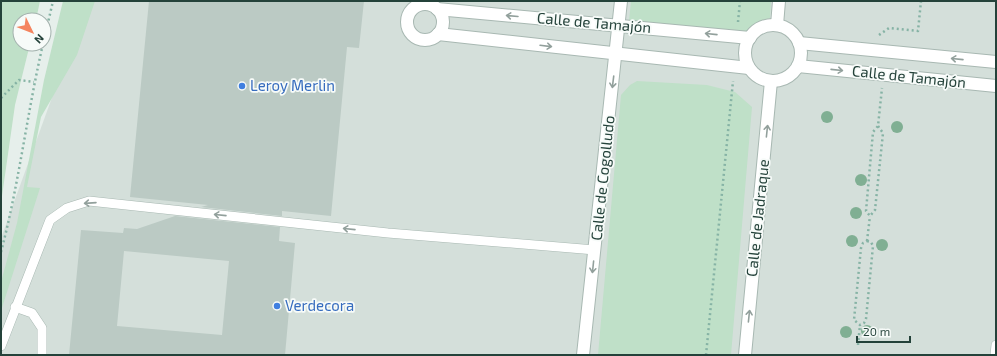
<svg xmlns="http://www.w3.org/2000/svg" width="997" height="356" viewBox="0 0 997 356" font-family="'Exo 2',sans-serif">
<rect width="100%" height="100%" fill="#e6efeb"/>
<path fill="#d4dfda" d="M87,1H996V355H1V238Z"/>
<g fill="#bfe0c8">
<path d="M1,1H40L36,20H20V44H30L15,105L1,203Z"/>
<path d="M63,1H95L77,55L41,117L27,187L40,188L1,311V282L17,223L44,80Z"/>
<path d="M631,1H771L770,18L758,22L745,33L629,21Z"/>
<path d="M637,81L707,85L735,92L752,107L731,355H598L621,95L630,85Z"/>
</g>
<g fill="#bbcac4" fill-rule="evenodd">
<path d="M149,1H364L359,48L347,47L331,216L282,211V216L201,207L208,205L130,197Z"/>
<path d="M175,216L280,227L279,241L295,243L285,355H69L81,230L123,233L124,228L137,229ZM124,251L229,261L222,335L117,326Z"/>
</g>
<g fill="none" stroke-linecap="round" stroke-linejoin="round">
<g stroke="#a8b8b2" stroke-width="10">
<g id="service">
<path d="M15,307L32,313L42,328V355"/>
<path d="M1,346L50,220L67,208L89,201L388,233L595,250"/>
<path d="M995,355L996,345"/>
</g>
</g>
<g stroke="#a8b8b2" stroke-width="14">
<g id="minor">
<circle cx="425" cy="22" r="18"/>
<path d="M437,9L750,38"/>
<path d="M777,25L779,1"/>
<circle cx="773" cy="53" r="28"/>
<path d="M438,34L749,68"/>
<path d="M799,43L996,62"/>
<path d="M798,66L996,86"/>
<path d="M583,355L621,1"/>
<path d="M745,355L771,81"/>
</g>
</g>
<g stroke="#86b3a5" stroke-width="2.5" stroke-dasharray="2 3" stroke-linecap="butt">
<path d="M738,22L740,1"/>
<path d="M879,35L889,28L918,31L921,1"/>
<path d="M44,40L53,1"/>
<path d="M1,98L19,80L34,82"/>
<path d="M878,126L883,133L875,210L870,216L866,211L873,132L878,126L882,88"/>
<path d="M867,241L871,242L873,246L866,319L864,323L860,325L854,320L861,248L863,243Z"/>
<path d="M867,241L870,216"/>
<path d="M1,252C19,184 27,113 43,44"/>
<path d="M858,345L860,325"/>
<path d="M706,355L733,81"/>
</g>
<use href="#service" stroke="#fff" stroke-width="9"/>
<use href="#minor" stroke="#fff" stroke-width="12"/>
</g>
<g fill="#80af93">
<circle cx="827" cy="117" r="6"/>
<circle cx="897" cy="127" r="6"/>
<circle cx="861" cy="180" r="6"/>
<circle cx="856" cy="213" r="6"/>
<circle cx="852" cy="241" r="6"/>
<circle cx="882" cy="245" r="6"/>
<circle cx="867" cy="331" r="6"/>
<circle cx="846" cy="332" r="6"/>
</g>
<defs><path id="oneway-shaft" d="M-6 0H5M1.5-3L5.5 0L1.5 3" fill="none" stroke-width="1.6" stroke-linecap="round" stroke-linejoin="round"/></defs>
<g stroke="#92a09c">
<use href="#oneway-shaft" transform="translate(512 16) rotate(-175)"/>
<use href="#oneway-shaft" transform="translate(711 34) rotate(-174)"/>
<use href="#oneway-shaft" transform="translate(546 46) rotate(7)"/>
<use href="#oneway-shaft" transform="translate(957 59) rotate(-174)"/>
<use href="#oneway-shaft" transform="translate(837 70) rotate(6)"/>
<use href="#oneway-shaft" transform="translate(613 82) rotate(97)"/>
<use href="#oneway-shaft" transform="translate(767 131) rotate(-84)"/>
<use href="#oneway-shaft" transform="translate(90 203) rotate(176)"/>
<use href="#oneway-shaft" transform="translate(220 215) rotate(-174)"/>
<use href="#oneway-shaft" transform="translate(349 229) rotate(-174)"/>
<use href="#oneway-shaft" transform="translate(593 267) rotate(96)"/>
<use href="#oneway-shaft" transform="translate(749 316) rotate(-84)"/>
</g>
<g fill="#3f7fe0" stroke="#f7fbf9" stroke-width="1.5">
<circle cx="242" cy="86" r="4"/>
<circle cx="277" cy="306" r="4"/>
</g>
<g text-anchor="middle" stroke-width="3.5" stroke-linejoin="round" paint-order="stroke">
<g font-size="15" fill="#24423a" stroke="#f7fbf9">
<text transform="translate(594 23) rotate(5)" y="5">Calle de Tamajón</text>
<text transform="translate(909 77) rotate(6)" y="5">Calle de Tamajón</text>
<text transform="translate(603 178) rotate(-84)" y="5">Calle de Cogolludo</text>
<text transform="translate(758 218) rotate(-84)" y="5">Calle de Jadraque</text>
</g>
<g font-size="15" fill="#366cbe" stroke="#f7fbf9" text-anchor="start">
<text x="250" y="91">Leroy Merlin</text>
<text x="285" y="311">Verdecora</text>
</g>
</g>
<rect width="997" height="356" fill="none" stroke="#24423a" stroke-width="4"/>
<g transform="translate(32 32) rotate(133)"><circle r="19" fill="#f7fbf9" stroke="#a3b1ad"/>
<path d="M0-3L7 15L0 10L-7 15Z" fill="#f4845f"/>
<text y="-6" font-size="11" font-weight="bold" text-anchor="middle" fill="#24423a">N</text>
</g>
<path d="M857 336v6h53v-6" fill="none" stroke="#24423a" stroke-width="2"/>
<text x="863" y="336" font-size="12" fill="#24423a" stroke="#f7fbf9" stroke-width="3" paint-order="stroke">20 m</text>
</svg>
